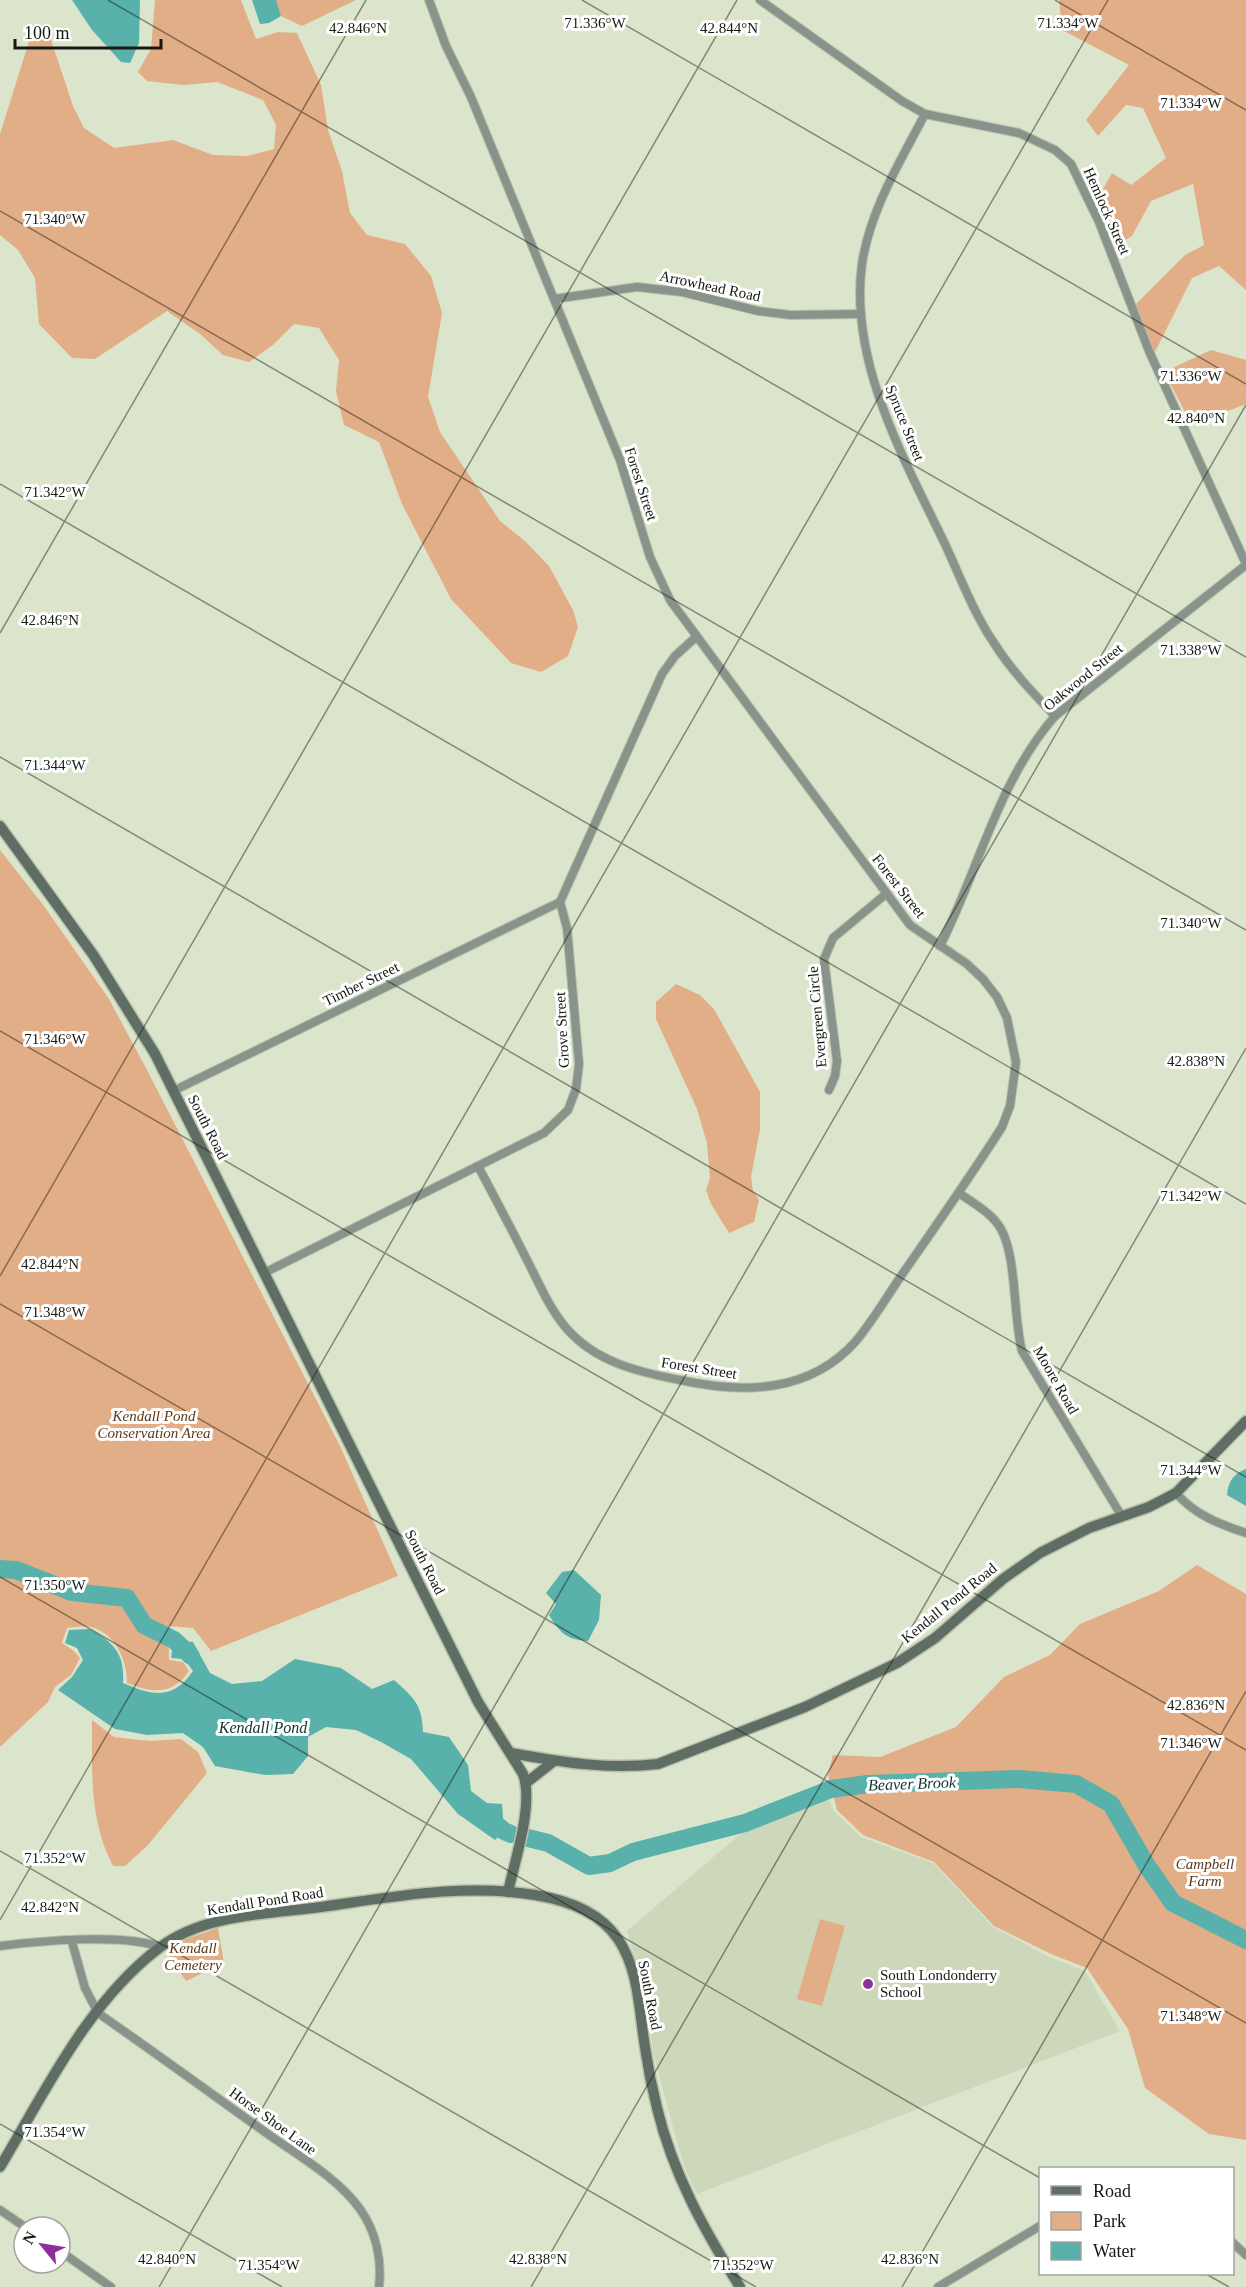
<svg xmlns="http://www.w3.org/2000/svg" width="1246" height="2287" viewBox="0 0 1246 2287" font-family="'Times New Roman',serif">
<rect width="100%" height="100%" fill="#dbe5cb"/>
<path fill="#ccd8b9" d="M828,1798L834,1811L861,1837L933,1863L993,1927L1049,1957L1085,1971L1120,2031L697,2194L687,2174L677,2142L654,2056L646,1998L627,1931L745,1830Z"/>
<g fill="#e2ae87">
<path d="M155,0H241L256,39L278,32L297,33L321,85L328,130L342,171L350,213L367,235L405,244L431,276L442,313L428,397L440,432L500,521L525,541L549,566L573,610L578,627L568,656L541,672L511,663L451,599L402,504L379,442L344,425L336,391L339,360L319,328L294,324L274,344L249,362L223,355L200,334L167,311L95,359L72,358L39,324L35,278L18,250L0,235V134L31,35L49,34L73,106L84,128L114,148L173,140L213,155L247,156L274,149L276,125L263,100L217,82L184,85L147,81L138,72L151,49Z"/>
<path d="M276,0H356L302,26L281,16Z"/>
<path d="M1059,0H1246V290L1219,266L1192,278L1154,354L1136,304L1185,255L1204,245L1193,184L1151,201L1132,236L1116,246L1095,203L1112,173L1131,185L1166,158L1143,108L1126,105L1098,136L1086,120L1129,65L1062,30Z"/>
<path d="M1211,350L1246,360V404L1192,425L1164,372Z"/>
<path d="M0,850L44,906L109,999L147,1070L340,1446L398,1576L211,1651L193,1628L168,1626L169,1660L183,1662L189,1671C172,1696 152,1693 127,1683C127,1660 115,1633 91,1627C84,1625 74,1627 67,1628L62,1643L74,1651L80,1658L71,1675L55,1687L48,1702L0,1747Z"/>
<path d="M676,984L700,995L714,1009L760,1092V1129L751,1177L753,1191L759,1200L754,1222L729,1233L711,1204L706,1190L710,1178L707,1143L697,1109L656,1019V1002Z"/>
<path d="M1197,1565L1246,1594V2140L1209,2134L1145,2088L1128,2029L1087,1968L1051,1954L994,1926L934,1862L863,1835L837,1810L828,1775L833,1755L880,1757L956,1727L1004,1677L1050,1655L1080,1624L1159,1591Z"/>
<path d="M92,1720L114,1737L150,1741L181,1739L198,1752L207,1773L148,1845L125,1866H113C89,1820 92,1771 92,1720Z"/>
<path d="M820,1919L845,1926L822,2006L797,1999Z"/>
<path d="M218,1928L224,1963L186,1981L166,1952L180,1941Z"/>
</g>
<g fill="#58b1aa">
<path d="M72,0H140L139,43L130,63L121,62L92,30Z"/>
<path d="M252,0H276L281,16L269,23L260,24Z"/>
<path d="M1246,1469V1506L1227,1495C1228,1482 1233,1474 1246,1469Z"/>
<path d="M574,1570L601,1595L599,1620L588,1641C567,1640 560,1633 549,1615L556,1604L546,1593L562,1572Z"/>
<path d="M89,1629C114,1642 125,1654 123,1683C153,1696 173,1700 193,1671L184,1659L171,1658L174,1640L193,1642L210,1673L232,1684L262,1681L295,1659L341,1668L372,1689L394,1680C414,1698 422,1704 423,1732L449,1737L468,1765L471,1791L487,1803L502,1804L504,1831L495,1840L458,1814L411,1759L381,1742L356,1730L326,1727L308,1737V1756L293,1774L265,1775L215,1766L203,1747L183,1733L147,1735L115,1729L58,1690L72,1677L83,1660L77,1648L65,1643L69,1630Z"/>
</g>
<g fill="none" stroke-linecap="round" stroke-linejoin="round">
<g stroke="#58b1aa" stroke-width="18">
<path d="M0,1569L16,1570L72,1592L127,1598L144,1625L174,1640L191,1656"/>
<path d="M486,1816L504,1831L511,1834"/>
<path d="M528,1838L548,1843L589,1866L610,1863L633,1852L745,1823L831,1789L868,1784L1019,1779L1076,1784L1111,1804L1147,1866L1173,1903L1246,1940"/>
</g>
<g stroke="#b8c0aa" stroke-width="10">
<g id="street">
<path d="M429,0L446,46L471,97L620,460L650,557L670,600L910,925L967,964L983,979L997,997L1007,1018L1016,1062L1010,1106L1002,1127C972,1174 940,1220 908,1266C890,1291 875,1318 856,1341C810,1393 744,1394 680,1380C638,1372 596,1362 567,1329C550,1310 540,1285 528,1262C512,1230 495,1198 478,1166"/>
<path d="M760,0L902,101L925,114L1019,133L1055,150L1071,164L1099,222L1149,351L1246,564"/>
<path d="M925,114C900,162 870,210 862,264C849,361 903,457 944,542C960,576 973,612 994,643C1011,670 1033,693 1055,716"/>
<path d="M554,299L637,287L682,292L758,311L791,315L860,314"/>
<path d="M940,946C979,870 997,783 1055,716L1246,565"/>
<path d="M829,1090L835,1076L837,1061L824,959L833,938L886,894"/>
<path d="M173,1091L560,902"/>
<path d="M959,1193C973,1203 992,1213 1001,1229C1017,1258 1013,1316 1022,1351L1121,1515"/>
<path d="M264,1273L544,1133L568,1110L576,1089L579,1064L567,928L560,902L662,674L675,656L696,637"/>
<path d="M1176,1493C1195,1515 1219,1524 1246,1533"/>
<path d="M72,1942L85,1988L98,2013C154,2052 209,2092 265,2132C297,2155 337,2177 360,2209C376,2232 382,2260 379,2287"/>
<path d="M0,1946C40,1941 124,1933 160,1947"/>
<path d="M0,2210L25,2227"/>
<path d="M1232,2242L1246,2255"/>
<path d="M60,2251L111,2287"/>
<path d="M938,2287L1040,2226"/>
</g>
</g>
<g stroke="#b8c0aa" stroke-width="13">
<g id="secondary">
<path d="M0,826L94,956L155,1054L478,1702L523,1774C534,1804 515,1860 508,1892"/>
<path d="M511,1753C560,1762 609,1770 658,1764L805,1707L897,1663L935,1638L1003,1579L1040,1553L1089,1528L1149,1507L1176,1493L1246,1421"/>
<path d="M526,1783L554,1761"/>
<path d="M0,2167C45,2092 87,2003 159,1948C203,1914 268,1914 321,1907C392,1897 464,1883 535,1895C567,1900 599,1911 618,1939C639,1970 639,2011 645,2047C648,2068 652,2088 657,2108C673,2174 704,2230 740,2287"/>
</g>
</g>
<use href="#street" stroke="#88938c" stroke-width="8"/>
<use href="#secondary" stroke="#5e6e64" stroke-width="10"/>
</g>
<path fill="none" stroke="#161911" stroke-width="1.5" stroke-opacity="0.45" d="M108,0L1246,657M582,0L1246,384M1055,0L1246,110M0,211L1246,930M0,484L1246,1204M0,633L366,0M0,757L1246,1477M0,1031L1246,1750M0,1276L737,0M0,1304L1246,2023M0,1577L1040,2178M0,1851L756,2287M0,1920L1108,0M0,2124L282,2287M1206,2274L1229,2287M159,2287L1246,405M531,2287L1246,1048M902,2287L1246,1691"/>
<circle fill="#8b309b" stroke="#fff" stroke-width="2" cx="868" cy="1984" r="6"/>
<g text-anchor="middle" stroke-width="6" stroke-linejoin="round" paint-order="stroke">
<g font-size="15" fill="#161911" stroke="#fff">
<text transform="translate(1107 211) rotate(66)" y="5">Hemlock Street</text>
<text transform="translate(710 286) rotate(12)" y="5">Arrowhead Road</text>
<text transform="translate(905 423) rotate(68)" y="5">Spruce Street</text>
<text transform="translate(641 484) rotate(72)" y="5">Forest Street</text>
<text transform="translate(1083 677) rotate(-39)" y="5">Oakwood Street</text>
<text transform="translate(899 886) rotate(52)" y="5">Forest Street</text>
<text transform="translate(361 984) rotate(-26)" y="5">Timber Street</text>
<text transform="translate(817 1017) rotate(-95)" y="5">Evergreen Circle</text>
<text transform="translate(562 1030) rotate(-93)" y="5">Grove Street</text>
<text transform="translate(208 1127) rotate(63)" y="5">South Road</text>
<text transform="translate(699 1368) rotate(9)" y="5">Forest Street</text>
<text transform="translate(1056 1380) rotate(60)" y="5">Moore Road</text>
<text transform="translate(425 1562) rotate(63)" y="5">South Road</text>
<text transform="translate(949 1603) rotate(-39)" y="5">Kendall Pond Road</text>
<text transform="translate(265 1901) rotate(-9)" y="5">Kendall Pond Road</text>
<text transform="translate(650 1995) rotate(79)" y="5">South Road</text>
<text transform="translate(273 2121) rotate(36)" y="5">Horse Shoe Lane</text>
</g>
<g font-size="15" font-style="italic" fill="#5d3818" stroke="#fff">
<text x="154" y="1421">Kendall Pond<tspan x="154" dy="17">Conservation Area</tspan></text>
<text x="1205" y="1869">Campbell<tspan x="1205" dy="17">Farm</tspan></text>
<text x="193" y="1953">Kendall<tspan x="193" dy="17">Cemetery</tspan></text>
</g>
<g font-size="15" fill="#161911" stroke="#fff" text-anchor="start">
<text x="880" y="1980">South Londonderry<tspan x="880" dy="17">School</tspan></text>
</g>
<g font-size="16" font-style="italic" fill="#093532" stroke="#fff">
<text x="263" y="1733">Kendall Pond</text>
<text transform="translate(912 1783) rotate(-2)" y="6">Beaver Brook</text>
</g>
</g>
<g font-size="15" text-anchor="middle" fill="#161911" stroke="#fff" stroke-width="6" stroke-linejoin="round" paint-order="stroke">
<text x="595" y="28">71.336°W</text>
<text x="1068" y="28">71.334°W</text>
<text x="358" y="33">42.846°N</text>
<text x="729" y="33">42.844°N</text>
<text x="1191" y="108">71.334°W</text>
<text x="55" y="224">71.340°W</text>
<text x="1191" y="381">71.336°W</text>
<text x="1196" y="423">42.840°N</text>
<text x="55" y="497">71.342°W</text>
<text x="50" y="625">42.846°N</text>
<text x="1191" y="655">71.338°W</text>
<text x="55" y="770">71.344°W</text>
<text x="1191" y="928">71.340°W</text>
<text x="55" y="1044">71.346°W</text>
<text x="1196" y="1066">42.838°N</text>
<text x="1191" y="1201">71.342°W</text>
<text x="50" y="1269">42.844°N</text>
<text x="55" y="1317">71.348°W</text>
<text x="1191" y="1475">71.344°W</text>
<text x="55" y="1590">71.350°W</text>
<text x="1196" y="1710">42.836°N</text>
<text x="1191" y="1748">71.346°W</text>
<text x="55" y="1863">71.352°W</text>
<text x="50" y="1912">42.842°N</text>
<text x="1191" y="2021">71.348°W</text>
<text x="55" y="2137">71.354°W</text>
<text x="167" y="2264">42.840°N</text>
<text x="538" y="2264">42.838°N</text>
<text x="910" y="2264">42.836°N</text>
<text x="269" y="2270">71.354°W</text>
<text x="743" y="2270">71.352°W</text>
</g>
<rect x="1039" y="2167" width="195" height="108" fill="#ffffff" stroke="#a2a3a0" stroke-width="1.5"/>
<rect x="1051" y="2186" width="30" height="9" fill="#5e6e64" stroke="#a2a3a0" stroke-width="1.5"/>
<text x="1093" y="2197" font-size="18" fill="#161911">Road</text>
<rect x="1051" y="2212" width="30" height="18" fill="#e2ae87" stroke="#a2a3a0" stroke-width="1.5"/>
<text x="1093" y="2227" font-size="18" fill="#161911">Park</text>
<rect x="1051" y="2242" width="30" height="18" fill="#58b1aa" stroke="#a2a3a0" stroke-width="1.5"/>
<text x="1093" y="2257" font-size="18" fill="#161911">Water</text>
<g transform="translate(42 2245) rotate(300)"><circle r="28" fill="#ffffff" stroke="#a2a3a0" stroke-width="1.5"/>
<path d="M0-4.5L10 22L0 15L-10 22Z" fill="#8b309b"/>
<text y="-9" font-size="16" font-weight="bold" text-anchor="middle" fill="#161911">N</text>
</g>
<path d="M15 39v9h146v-9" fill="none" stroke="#161911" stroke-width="3"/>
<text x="24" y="39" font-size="18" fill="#161911" stroke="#ffffff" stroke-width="4.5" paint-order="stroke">100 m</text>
</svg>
